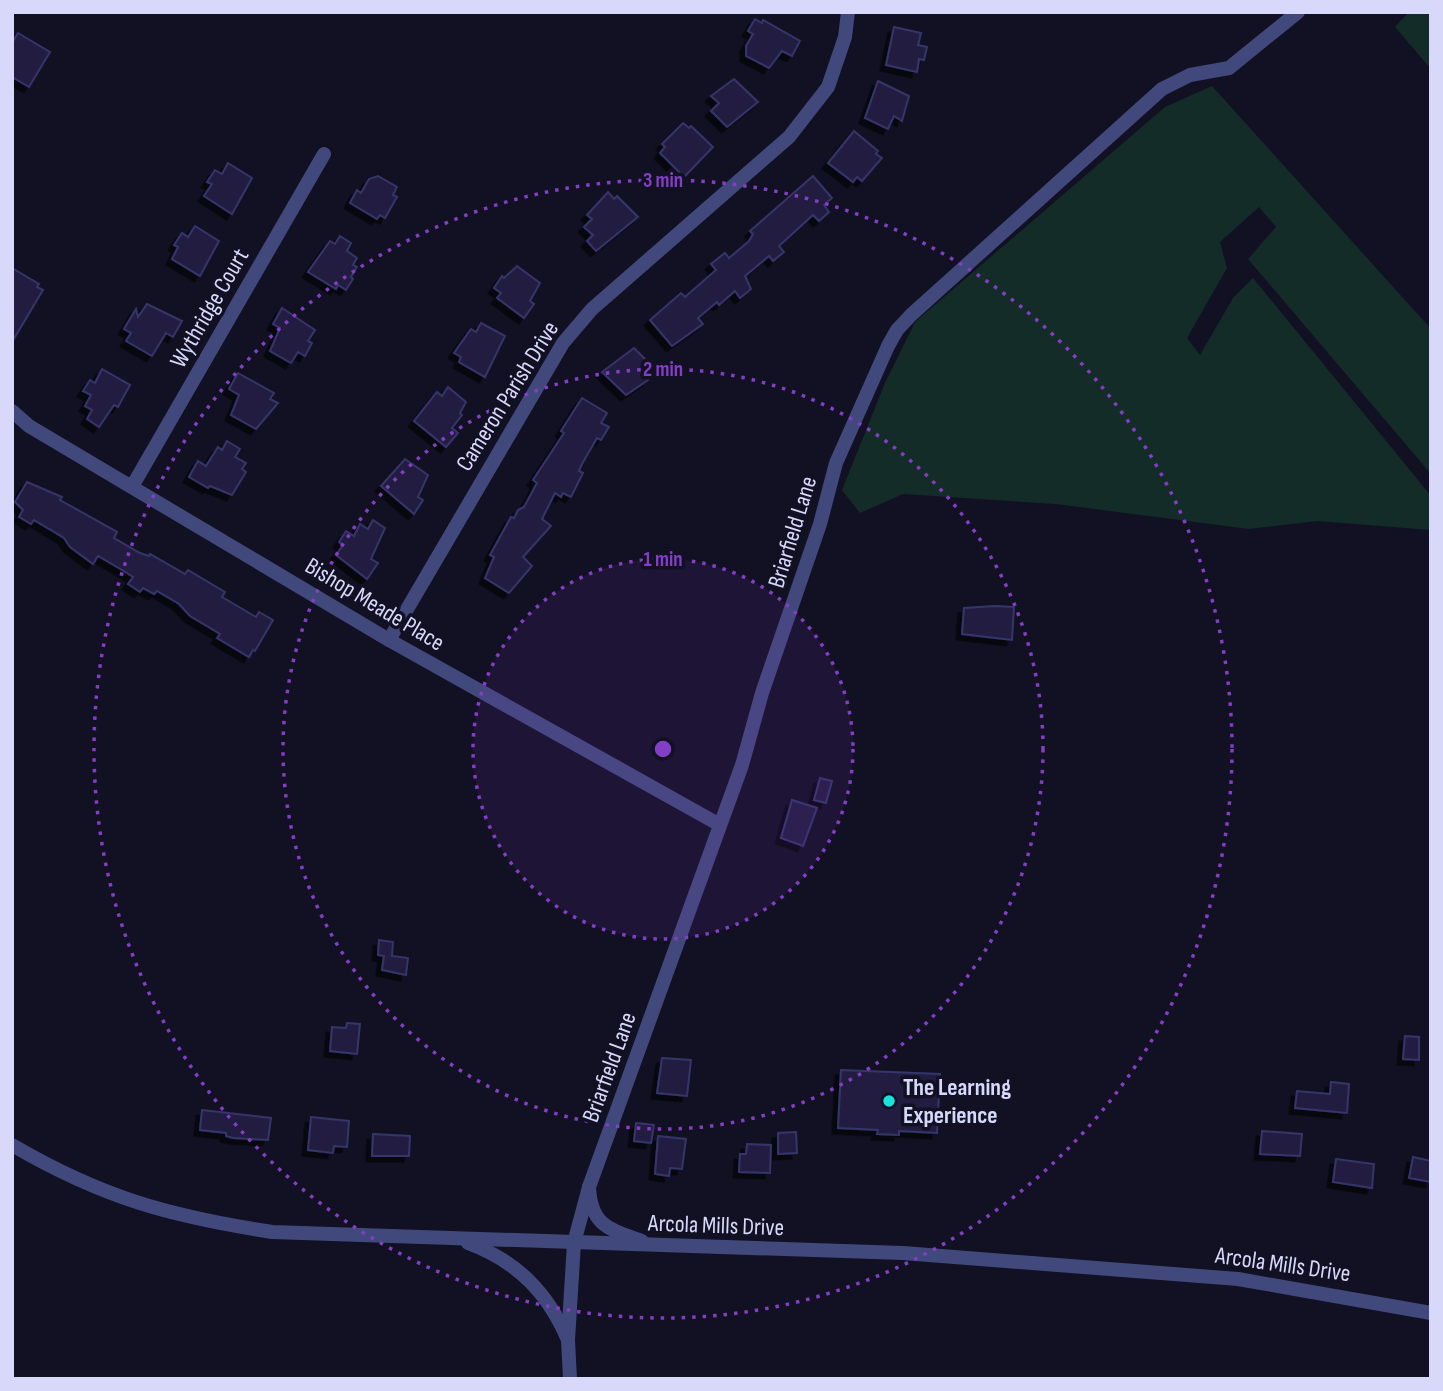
<svg xmlns="http://www.w3.org/2000/svg" width="1443" height="1391" viewBox="0 0 1443 1391" font-family="'Sofia Sans Condensed',sans-serif">
<defs>
<filter id="shadow"><feDropShadow dx="-5.5" dy="5.5" stdDeviation="0" flood-color="#0009"/></filter>
</defs>
<rect width="100%" height="100%" fill="#111123"/>
<g fill="#142c27">
<path d="M1409,12L1431,14V69L1395,27Z"/>
<path d="M1212,86L1431,329V474L1248,259L1276,227L1259,207L1220,242L1227,268L1187,338L1200,355L1233,298L1253,278L1431,496V530L1317,521L1249,529L1056,504L903,494L860,513L842,490L885,383L915,322L1165,107Z"/>
</g>
<g fill="#211f41" stroke="#36346b" stroke-width="2" filter="url(#shadow)">
<path d="M755,19L762,23L763,20L800,41L792,56L782,51L769,68L746,56V46L753,34L748,31Z"/>
<path d="M894,27L921,33L918,45L927,47L924,60L919,59L917,72L886,65Z"/>
<path d="M18,33L50,52L29,87L12,77V43Z"/>
<path d="M734,79L758,102L727,127L711,111L719,103L711,96Z"/>
<path d="M878,81L909,96L902,121L894,116L888,129L865,118Z"/>
<path d="M683,123L689,128L691,126L713,147L684,177L660,153L665,147L662,144Z"/>
<path d="M854,131L878,151L876,154L882,158L862,181L857,177L853,182L828,163Z"/>
<path d="M228,163L252,178L232,214L204,196L212,184L207,182L215,170L222,174Z"/>
<path d="M378,176L397,187L393,195L397,197L385,218L380,215L377,219L350,203L357,190L361,193L369,179Z"/>
<path d="M813,176L832,198L824,205L829,212L819,221L813,215L779,246L784,252L773,261L769,256L745,276L751,289L740,298L735,291L719,305L717,302L698,318L703,324L672,346L650,320L681,293L685,297L716,270L711,264L725,253L729,258L749,241L753,234L750,231Z"/>
<path d="M608,192L614,199L617,196L638,217L596,251L587,241L593,235L584,227L592,219L587,215Z"/>
<path d="M195,226L219,241L200,276L172,259L178,247L174,245L182,233L188,237Z"/>
<path d="M340,236L351,243L347,251L357,258L353,265L357,267L351,277L353,279L346,290L338,285L336,289L308,272L330,241L335,244Z"/>
<path d="M517,266L540,283L530,301L534,304L524,318L497,298L501,293L494,288L502,276L504,278Z"/>
<path d="M12,268L39,284L37,287L43,290L12,342Z"/>
<path d="M147,304L182,321L173,337L166,333L152,356L126,341L131,333L124,329L136,309L138,317Z"/>
<path d="M282,308L315,330L308,341L312,343L305,356L298,352L291,363L270,351L280,328L273,324Z"/>
<path d="M481,323L505,336L485,377L459,362L461,357L454,353L471,329L476,332Z"/>
<path d="M634,348L651,365L642,373L648,380L626,395L602,372Z"/>
<path d="M102,369L130,385L118,407L114,405L99,427L87,419L92,410L85,406L91,395L83,391L90,380L95,383Z"/>
<path d="M238,373L274,393L270,399L278,403L256,429L231,415L239,395L229,389Z"/>
<path d="M448,387L466,402L460,413L462,415L452,428L458,433L446,447L414,421L437,392L442,396Z"/>
<path d="M582,398L607,413L601,423L609,427L601,440L597,438L582,464L579,471L583,473L571,497L563,493L561,497L555,493L542,519L551,526L523,557L532,566L509,593L485,578L494,557L490,555L511,517L514,518L518,510L524,507L537,483L533,480L564,433L561,431Z"/>
<path d="M227,441L240,449L235,457L246,463L242,469L246,472L232,495L210,486L208,488L189,477L198,461L206,466L218,447L222,450Z"/>
<path d="M405,459L428,475L418,497L423,500L414,514L381,486Z"/>
<path d="M27,482L62,497L60,500L117,532L114,538L140,553L149,556L150,554L185,574L188,570L225,592L222,597L256,617L259,612L273,620L255,651L253,650L249,657L217,638L220,634L190,616L179,604L157,591L154,594L143,588L140,592L128,584L133,577L122,570L98,556L93,564L70,547L64,538L34,520L31,524L19,517L23,510L15,502Z"/>
<path d="M373,520L385,528L371,559L378,563L367,579L336,555L343,545L339,542L346,531L354,536L360,524L368,529Z"/>
<path d="M995,606L1014,607L1012,640L962,634L964,608Z"/>
<path d="M820,778L832,781L826,803L814,800Z"/>
<path d="M792,800L817,808L803,846L781,838Z"/>
<path d="M379,940L393,942L392,956L408,958L406,975L382,970L384,956L378,955Z"/>
<path d="M347,1023L360,1024L357,1054L330,1051L332,1027L346,1028Z"/>
<path d="M1405,1036L1419,1037V1060L1403,1059Z"/>
<path d="M662,1058L691,1060L687,1096L657,1093Z"/>
<path d="M841,1070L940,1074L937,1133L899,1131V1135L877,1134L878,1130L838,1128Z"/>
<path d="M1331,1082L1349,1084L1347,1113L1295,1108L1297,1091L1330,1094Z"/>
<path d="M202,1110L271,1118L268,1140L233,1138L226,1136V1133L200,1130Z"/>
<path d="M311,1117L349,1121L347,1147L334,1146L333,1153L308,1150Z"/>
<path d="M636,1123L654,1125L651,1143L634,1141Z"/>
<path d="M1262,1131L1302,1134L1300,1156L1260,1154Z"/>
<path d="M796,1132L797,1153L778,1154V1133Z"/>
<path d="M373,1134L410,1136L409,1156H372Z"/>
<path d="M658,1136L686,1139L682,1169L670,1168L669,1176L655,1174Z"/>
<path d="M747,1144L771,1145L770,1173L739,1172L740,1154H746Z"/>
<path d="M1413,1157L1431,1161V1182L1409,1178Z"/>
<path d="M1336,1159L1374,1164L1372,1188L1333,1182Z"/>
</g>
<g fill="none" stroke-linecap="round" stroke-linejoin="round">
<g stroke="#41487c" stroke-width="14">
<path d="M12,411L29,426L389,640L720,825"/>
<path d="M133,485L324,154"/>
<path d="M389,640L563,343L592,309L789,137L828,87L845,37L848,12"/>
<path d="M574,1243L589,1187L742,765L762,693L820,524L836,463L888,346L897,330L911,315L1162,89L1190,75L1229,68L1298,12"/>
</g>
<g stroke="#41487c" stroke-width="14">
<path d="M12,1145C103,1198 169,1216 272,1232L903,1253L1238,1279L1431,1313"/>
<path d="M589,1187C591,1226 609,1229 642,1241"/>
<path d="M468,1243C517,1261 548,1293 568,1340"/>
<path d="M570,1379L568,1340L574,1243"/>
</g>
</g>
<circle cx="663" cy="749" r="190" fill="#843dc5" fill-opacity=".12"/>
<g fill="none" stroke="#843dc5" stroke-width="3.5" stroke-dasharray="3.5 7">
<circle cx="663" cy="749" r="190"/>
<circle cx="663" cy="749" r="380"/>
<circle cx="663" cy="749" r="569"/>
</g>
<circle fill="#1ae4d9" stroke="#111123" stroke-width="2.5" cx="889" cy="1101" r="7"/>
<g text-anchor="middle" stroke-width="7" stroke-linejoin="round" paint-order="stroke">
<g font-size="24" fill="#d7d8fa" stroke="#111123">
<text transform="translate(209 308) rotate(-60)" y="8">Wythridge Court</text>
<text transform="translate(507 396) rotate(-58)" y="8">Cameron Parish Drive</text>
<text transform="translate(792 532) rotate(-73)" y="8">Briarfield Lane</text>
<text transform="translate(375 604) rotate(31)" y="8">Bishop Meade Place</text>
<text transform="translate(609 1067) rotate(-70)" y="8">Briarfield Lane</text>
<text transform="translate(716 1225) rotate(2)" y="8">Arcola Mills Drive</text>
<text transform="translate(1283 1264) rotate(8)" y="8">Arcola Mills Drive</text>
</g>
<g font-size="24" font-weight="bold" fill="#d7d8fa" stroke="#111123" text-anchor="start">
<text x="903" y="1095">The Learning<tspan x="903" dy="28">Experience</tspan></text>
</g>
</g>
<circle cx="663" cy="749" r="10" fill="#843dc5" stroke="#111123" stroke-width="3.5"/>
<g font-size="21" text-anchor="middle" font-weight="bold" fill="#843dc5" stroke="#111123" stroke-width="7" stroke-linejoin="round" paint-order="stroke">
<text x="663" y="187">3 min</text>
<text x="663" y="376">2 min</text>
<text x="663" y="566">1 min</text>
</g>
<rect width="1443" height="1391" fill="none" stroke="#d7d8fa" stroke-width="28"/>
</svg>
